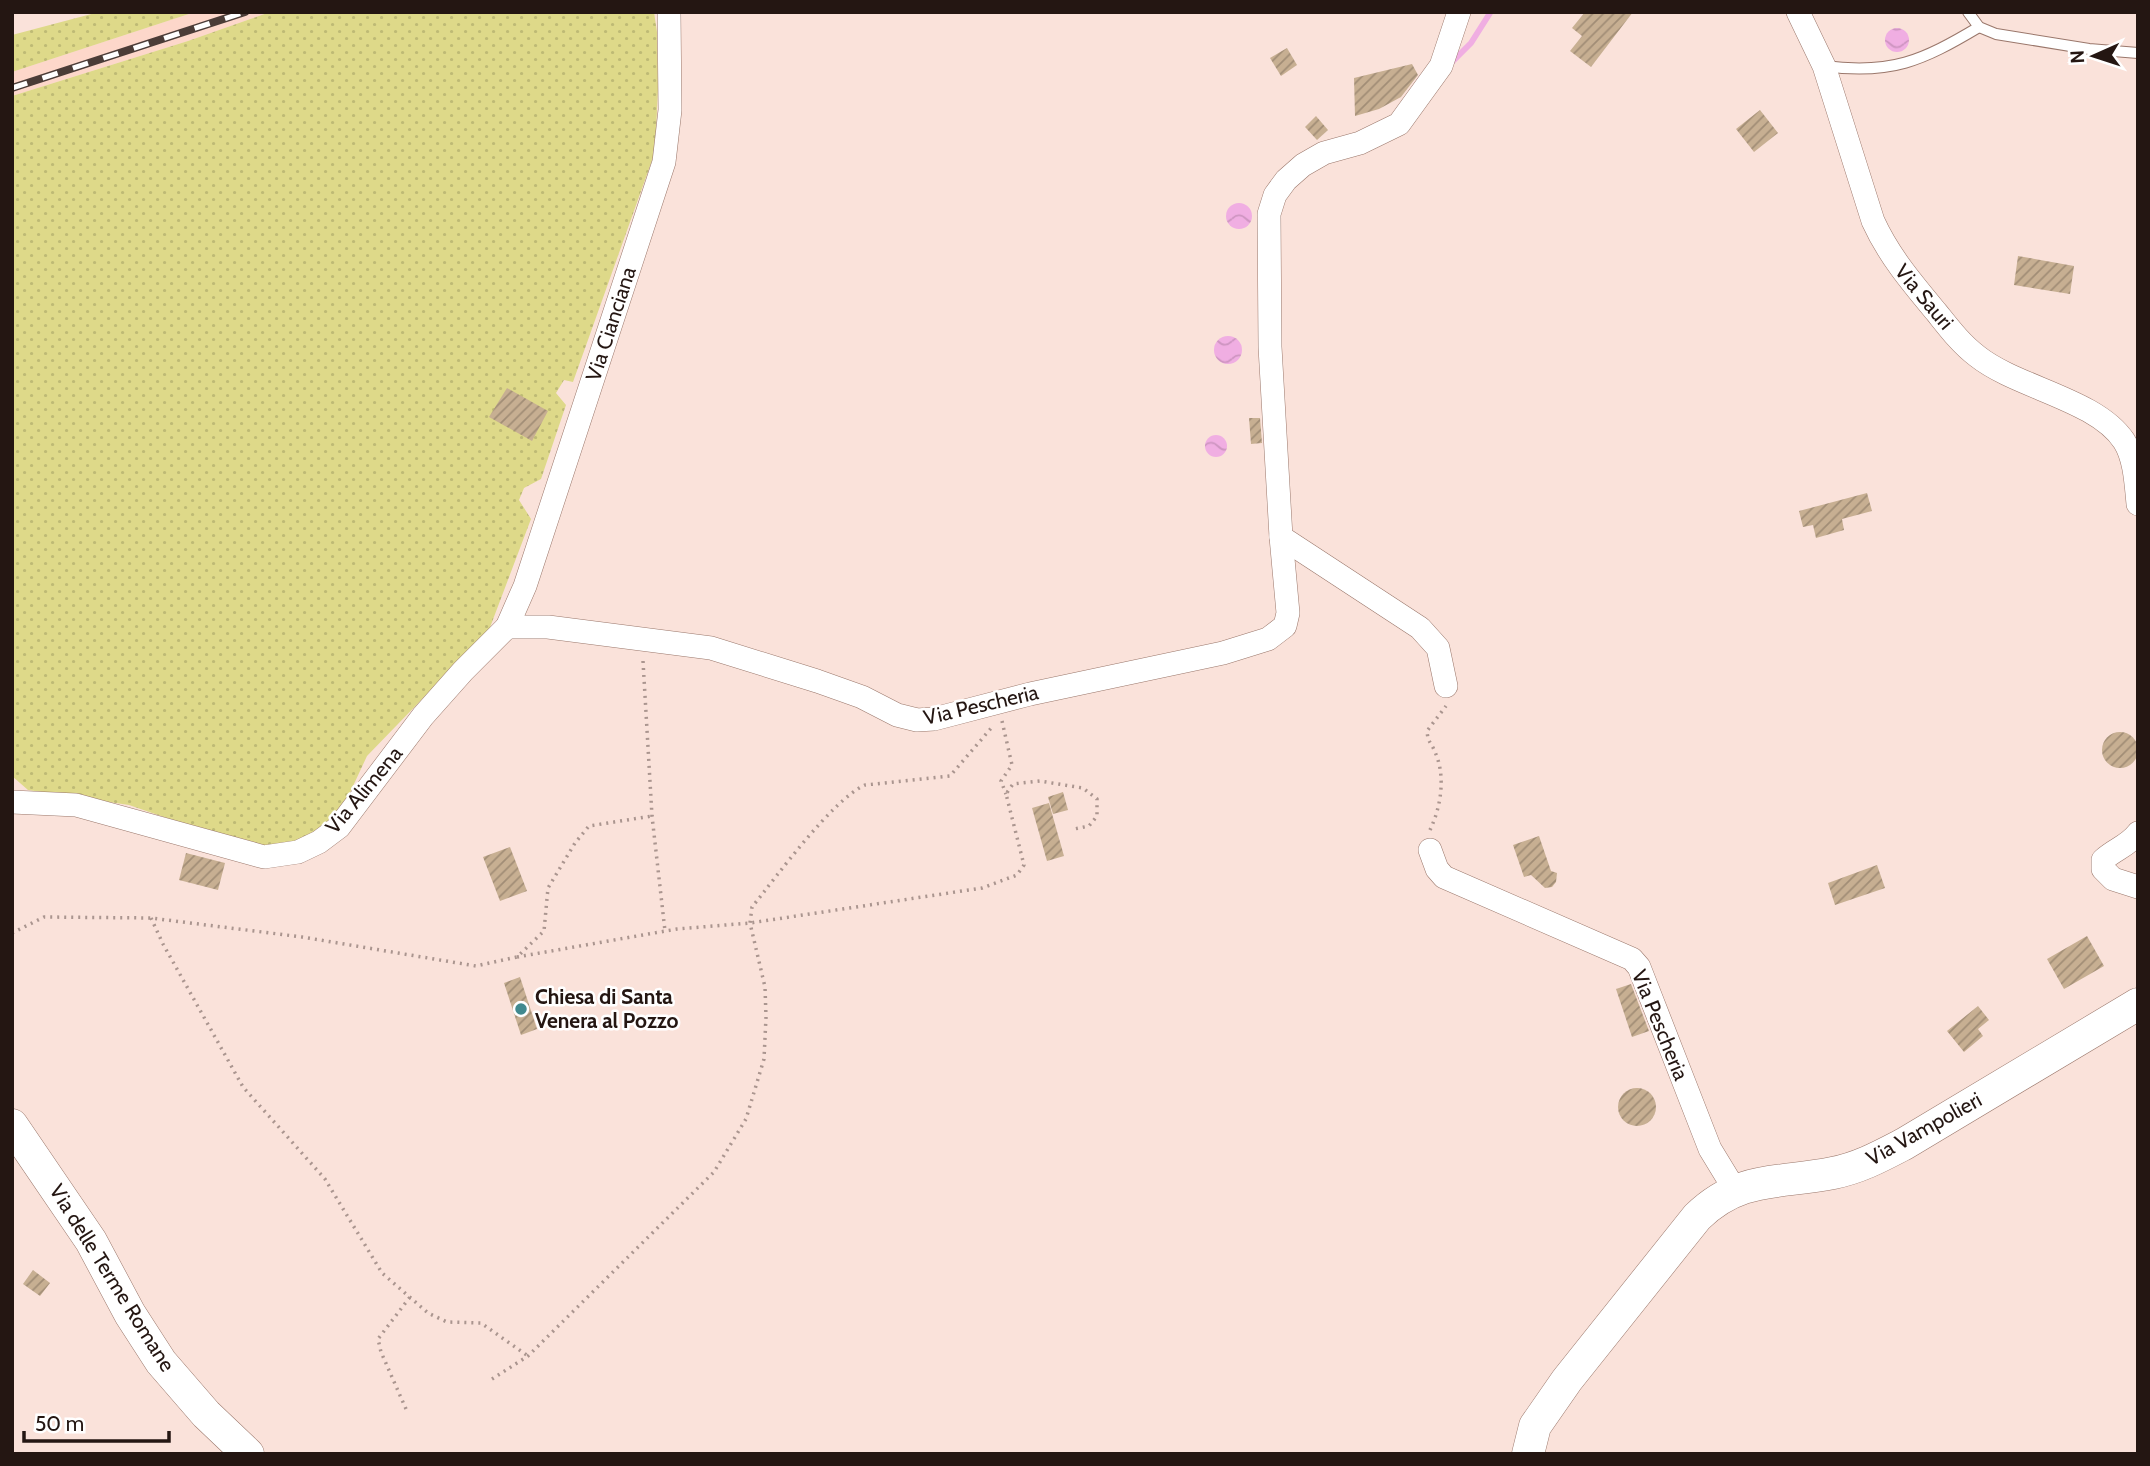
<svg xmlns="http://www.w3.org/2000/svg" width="2150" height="1466" viewBox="0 0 2150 1466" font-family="Cabin,sans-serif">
<defs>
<pattern id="grass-dots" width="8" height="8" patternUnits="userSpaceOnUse" patternTransform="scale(1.75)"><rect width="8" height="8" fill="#ded989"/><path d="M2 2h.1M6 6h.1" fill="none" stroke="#beba75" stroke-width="1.8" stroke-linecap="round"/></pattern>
<pattern id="water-waves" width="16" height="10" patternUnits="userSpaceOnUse" patternTransform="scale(1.75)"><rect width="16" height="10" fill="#f0aee2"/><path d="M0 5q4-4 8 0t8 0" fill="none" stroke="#ce95c1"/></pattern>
<pattern id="building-hatch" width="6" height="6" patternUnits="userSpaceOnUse" patternTransform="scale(1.75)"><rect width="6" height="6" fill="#c7af92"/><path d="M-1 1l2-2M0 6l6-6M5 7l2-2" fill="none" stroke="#a18d76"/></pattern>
</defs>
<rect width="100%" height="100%" fill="#fae2da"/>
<path fill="#fdd7ca" d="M195,12H270L188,41L12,96V72Z"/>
<g fill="url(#grass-dots)">
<path d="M99,12H195L12,72V35Z"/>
<path d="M270,12H654L657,32L658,89L655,152L573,382L564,380L556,393L566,405L541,479L524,488L519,500L531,519L489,630L367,756L347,799L322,829L306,841L269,848L213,834L129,805L28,790L12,776V96L188,41Z"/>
</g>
<g fill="url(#water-waves)">
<circle cx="1897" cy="40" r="12"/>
<circle cx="1239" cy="216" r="13"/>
<circle cx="1228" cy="350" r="14"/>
<circle cx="1216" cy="446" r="11"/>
</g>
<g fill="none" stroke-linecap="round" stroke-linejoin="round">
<path stroke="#f0aee2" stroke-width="6" d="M1449,65L1471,43L1490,13"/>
</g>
<g fill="url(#building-hatch)">
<path d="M1585,12H1633L1591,67L1570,51L1582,36L1572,28Z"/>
<path d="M1287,48L1297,65L1281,76L1270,58Z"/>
<path d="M1412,64L1418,75L1401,97L1379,109L1355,116L1354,78Z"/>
<path d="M1760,110L1778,133L1754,152L1736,129Z"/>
<path d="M1316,116L1328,130L1317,140L1305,127Z"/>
<path d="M2018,256L2074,266L2070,294L2014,285Z"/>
<path d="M507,388L548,411L532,441L489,417Z"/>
<path d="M1249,418H1260L1262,443L1251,444Z"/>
<path d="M1867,493L1872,511L1842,519L1844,530L1816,538L1813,525L1803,527L1799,511Z"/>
<circle cx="2120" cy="750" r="18"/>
<path d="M1063,792L1068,810L1053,814L1048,797Z"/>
<path d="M1049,803L1064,856L1047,861L1032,808Z"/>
<path d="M1539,836L1551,871L1557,873L1556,882L1552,887L1545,888L1531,875L1524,877L1513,845Z"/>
<path d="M510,847L527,891L500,901L483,857Z"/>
<path d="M186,853L225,863L218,890L179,880Z"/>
<path d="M1877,865L1885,888L1835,905L1828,883Z"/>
<path d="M2087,936L2104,966L2064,989L2047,959Z"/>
<path d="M520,977L537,1029L521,1035L504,983Z"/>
<path d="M1631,984L1649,1031L1632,1037L1616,989Z"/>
<path d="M1978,1006L1989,1020L1978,1029L1983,1036L1964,1052L1947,1031Z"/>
<circle cx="1637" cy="1107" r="19"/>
<path d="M33,1270L50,1283L40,1296L23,1284Z"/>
</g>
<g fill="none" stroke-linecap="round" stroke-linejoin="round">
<g stroke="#9a776b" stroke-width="12">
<g id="lane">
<path d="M1968,12L1979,27L1996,34L2089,49L2138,53"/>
<path d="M1824,66C1891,75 1922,61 1979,27"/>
</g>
</g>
<g stroke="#9a776b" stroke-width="24">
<g id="street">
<path d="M1798,12L1824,66L1873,221C1889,256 1912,283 1937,313C1949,328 1961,344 1977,356C2017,388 2096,399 2124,441C2135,458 2136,484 2138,504"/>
<path d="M1281,537L1420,628L1438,648L1446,686"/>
<path d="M507,627H548L711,648L817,681L862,697L897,715L917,720L934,719L1030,694L1223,653L1268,639L1285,626L1288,613L1281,537L1270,347L1269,214L1275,195L1286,180L1303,165L1324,153L1360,143L1399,124L1441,66L1459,12"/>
<path d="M12,802L76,805L264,857L298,852L319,842L339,827L423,716L463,671L507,627L525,586L664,162L670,110L669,12"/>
<path d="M2138,833C2128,846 2115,849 2103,860V869L2113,879L2138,887"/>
<path d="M1430,850L1437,869L1444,877L1632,959L1639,967L1710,1149L1735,1190"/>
</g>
</g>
<g stroke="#9a776b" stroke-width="33">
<g id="secondary">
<path d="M12,1125L91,1241L130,1314L161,1362L206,1414L248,1454"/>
<path d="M1528,1454L1535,1426L1567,1380L1697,1217C1740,1175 1780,1184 1833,1173C1859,1168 1881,1156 1904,1144L2138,1004"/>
</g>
</g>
<g stroke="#aa958f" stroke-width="3.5" stroke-dasharray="2 5" stroke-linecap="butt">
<path d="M643,661L652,816L665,931"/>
<path d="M1002,721L1012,765L1001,781L1006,794"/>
<path d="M1430,830C1441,807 1446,776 1435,752C1431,742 1428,743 1427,731L1446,706"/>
<path d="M151,918L163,944L243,1087L325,1179L382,1273L428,1313L447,1322L481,1323L528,1356"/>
<path d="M12,933L44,917L151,918L302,937L476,966L517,957L544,931L548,888L575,843L589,826L652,816"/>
<path d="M517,957L677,929L750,923L982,888L1017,875L1024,865L1006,794L1013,784L1040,781L1083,788L1097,799V816L1089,826L1074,829"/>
<path d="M492,1379L528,1356L714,1172L746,1119L764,1059L766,1017L765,987L750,923L752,907C777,876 832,800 865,785L950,776L993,726"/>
<path d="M406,1409L381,1352L378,1339L410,1297"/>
</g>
<use href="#lane" stroke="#fff" stroke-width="10"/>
<use href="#street" stroke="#fff" stroke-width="23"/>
<use href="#secondary" stroke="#fff" stroke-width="32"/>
<g stroke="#4b3c37" stroke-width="8">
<path id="rail" d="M12,88L245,12"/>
</g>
<use href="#rail" stroke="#fff" stroke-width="5" stroke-dasharray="16" stroke-linecap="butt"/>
</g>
<circle fill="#41898f" stroke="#fff" stroke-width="2.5" cx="521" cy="1009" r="7"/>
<g text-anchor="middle" stroke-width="5" stroke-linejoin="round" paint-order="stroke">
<g font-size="21" fill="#241612" stroke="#fff">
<text transform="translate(1924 297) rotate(50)" y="7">Via Sauri</text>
<text transform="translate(611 324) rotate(-72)" y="7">Via Cianciana</text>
<text transform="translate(981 705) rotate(-13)" y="7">Via Pescheria</text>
<text transform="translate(364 790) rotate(-50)" y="7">Via Alimena</text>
<text transform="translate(1660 1025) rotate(68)" y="7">Via Pescheria</text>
<text transform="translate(1924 1129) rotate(-29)" y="7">Via Vampolieri</text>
<text transform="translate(112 1278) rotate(58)" y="7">Via delle Terme Romane</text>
</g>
<g font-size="21" font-weight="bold" fill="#241612" stroke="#fff" text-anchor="start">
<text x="535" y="1004">Chiesa di Santa<tspan x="535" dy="24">Venera al Pozzo</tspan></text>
</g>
</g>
<rect width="2150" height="1466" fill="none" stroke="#241612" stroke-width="28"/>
<g transform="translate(2094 56) rotate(267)" stroke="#ffffff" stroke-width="5" paint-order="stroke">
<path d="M0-5L12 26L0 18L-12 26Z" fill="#241612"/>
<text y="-10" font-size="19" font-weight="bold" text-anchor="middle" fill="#241612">N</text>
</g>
<path d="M24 1431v10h145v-10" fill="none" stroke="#241612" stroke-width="3.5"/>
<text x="35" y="1431" font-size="21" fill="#241612" stroke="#ffffff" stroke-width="5" paint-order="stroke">50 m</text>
</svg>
